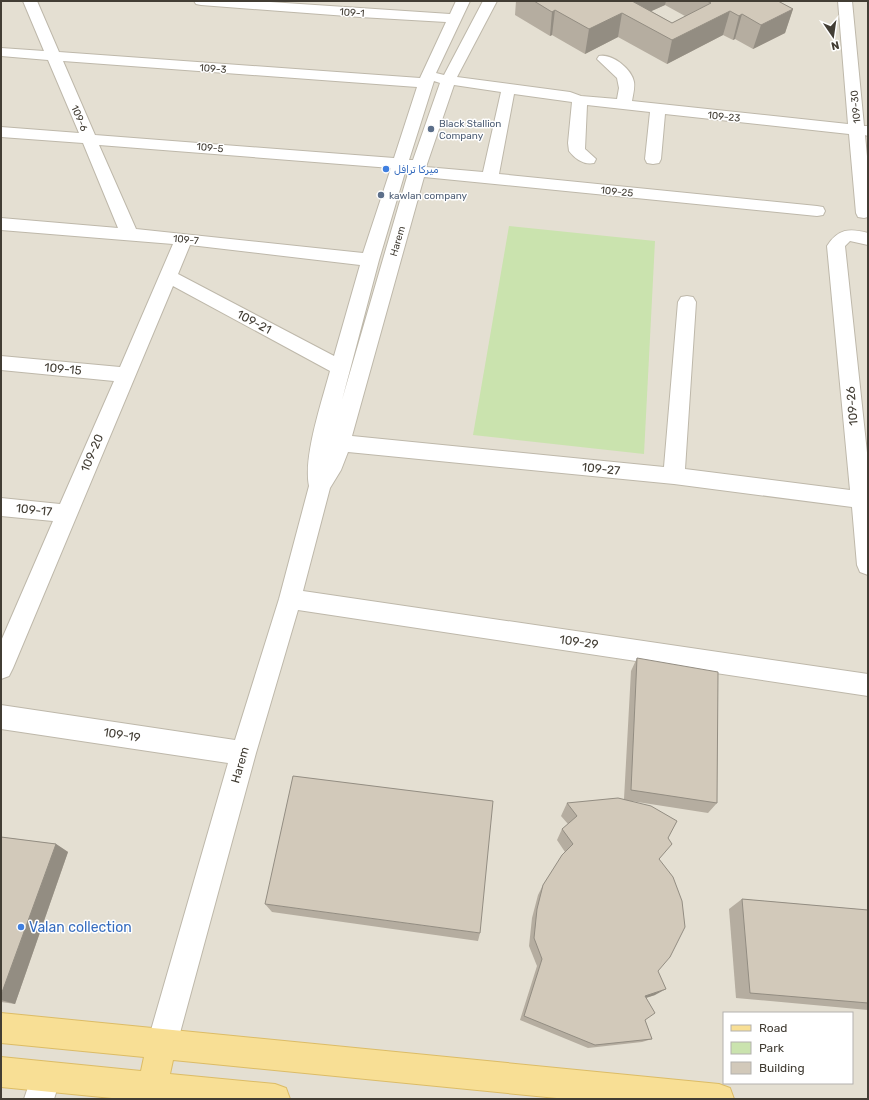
<svg xmlns="http://www.w3.org/2000/svg" width="869" height="1100" viewBox="0 0 869 1100" font-family="Rubik,Cairo,sans-serif">
<rect width="100%" height="100%" fill="#f1ede4"/>
<path fill="#e4dfd2" fill-rule="evenodd" d="M1,1H868V1099H1ZM724,1013H852V1083H724Z"/>
<path fill="#cae3ae" d="M509,226L655,241L644,454L473,435Z"/>
<g fill="none" stroke-linecap="round" stroke-linejoin="round">
<g stroke="#beb8aa" stroke-width="2">
<g id="minor">
<path d="M23,1H37L59,52L420,78L446,22L360,17L201,5L196,4L194,1H255L450,14L456,1H470L436,73L444,75L483,1H497L457,77L570,92L581,96L617,99L619,88L617,78L597,59L599,56C612,53 632,69 634,82C635,88 633,95 632,101L848,124L838,1H852L864,126H868V136L865,135L868,167V217L864,218L858,217L856,213L849,134L665,114L661,159L659,163L653,164L647,163L645,159L650,112L587,105L585,149L596,159L594,163C584,165 575,159 569,151L568,143L572,102L514,94L499,174L817,206L823,207L825,211L823,215L817,216L424,177L352,436L664,467L678,302L681,297L687,296L693,297L696,302L685,469L850,490L827,246C838,229 849,228 868,233V245L850,241L845,246L868,462V575L860,572L857,565L852,507L674,484L348,452L341,470L330,488L303,591L868,674V696L298,610L256,753L177,1044L172,1054L162,1059L152,1054L147,1044L228,763L1,729V705L235,740L279,599L309,486C303,457 322,401 330,371L173,286L13,668L9,676L1,679V641L53,521L1,516V498L60,504L114,381L1,370V356L120,367L173,244L1,230V218L118,228L83,143L1,137V127L79,133L48,60L1,56V48L44,51ZM63,61L417,87L394,158L95,135ZM434,81L440,83L413,160H409ZM454,85L501,92L483,172L426,167ZM99,145L391,168L363,253L136,229ZM406,169L409,170L342,400L379,260ZM190,245L360,265L334,356L178,274Z"/>
<path d="M46,1062L57,1066L61,1077L54,1099H24L35,1066Z"/>
</g>
</g>
<g stroke="#dcbc66" stroke-width="2">
<path id="major" d="M1,1013L719,1084L730,1088L734,1099H567L173,1060L170,1074L275,1084L286,1088L290,1099H122L1,1087V1057L141,1071L144,1057L1,1043Z"/>
</g>
<use href="#minor" fill="#fff" fill-rule="evenodd"/>
<use href="#major" fill="#f8df95" fill-rule="evenodd"/>
</g>
<g fill="#b5ada0" fill-rule="evenodd">
<path d="M516,1H778L793,9L785,33L753,49L735,39L733,40L723,35L667,64L618,37L585,54L552,35L550,36L515,15ZM665,5L685,16L672,23L651,11Z"/>
<path d="M637,658L717,803L708,813L631,801L668,838L659,859L658,971L655,995L646,998L645,1020L652,1039L642,1042L588,1048L520,1020L537,966L529,946L532,918L538,895L543,885L565,852L557,840L562,829L568,824L561,816L567,803L624,799L631,671Z"/>
<path d="M1,837L56,844L68,852L15,1004L1,1002Z"/>
<path d="M742,899L868,910V1010L736,998L729,909Z"/>
<path d="M265,904L480,933L478,941L272,912Z"/>
</g>
<g fill="#938d82">
<path d="M629,1H666L665,5L634,19Z"/>
<path d="M793,9L785,33L753,49L761,25Z"/>
<path d="M555,10L552,35L550,36L552,12Z"/>
<path d="M730,11L723,35L667,64L672,40Z"/>
<path d="M622,13L618,37L585,54L589,29Z"/>
<path d="M742,14L735,39L733,40L739,16Z"/>
<path d="M56,844L68,852L15,1004L1,1000V995Z"/>
<path d="M666,989L655,995L636,1001L645,996Z"/>
</g>
<g fill="#d2c9ba" stroke="#938d82">
<path d="M534,1H632L672,23L711,3L707,1H778L793,9L761,25L742,14L739,16L730,11L672,40L622,13L589,29L555,10L552,12Z"/>
<path d="M637,658L718,672L717,803L631,790Z"/>
<path d="M293,776L493,801L480,933L265,904Z"/>
<path d="M618,798L651,806L677,821L668,838L672,844L659,859L673,877L682,901L685,927L670,957L658,971L666,989L645,996L655,1013L645,1020L652,1039L595,1045L524,1016L542,959L534,938L537,909L543,885L562,855L573,844L562,829L577,816L567,803Z"/>
<path d="M1,837L56,844L1,995Z"/>
<path d="M742,899L868,910V1003L750,993Z"/>
</g>
<g fill="#5c6f8a" stroke="#fff" stroke-width="1.5">
<circle cx="431" cy="129" r="4"/>
<circle cx="381" cy="195" r="4"/>
</g>
<g fill="#3f7fe0" stroke="#fff" stroke-width="1.5">
<circle cx="386" cy="169" r="4"/>
<circle cx="21" cy="927" r="4"/>
</g>
<g text-anchor="middle" stroke-width="3" stroke-linejoin="round" paint-order="stroke">
<g font-size="10" fill="#423d34" stroke="#fff">
<text transform="translate(352 12) rotate(4)" y="4">109-1</text>
<text transform="translate(213 68) rotate(4)" y="4">109-3</text>
<text transform="translate(855 107) rotate(-95)" y="4">109-30</text>
<text transform="translate(724 116) rotate(6)" y="4">109-23</text>
<text transform="translate(80 118) rotate(67)" y="4">109-6</text>
<text transform="translate(210 147) rotate(5)" y="4">109-5</text>
<text transform="translate(617 191) rotate(6)" y="4">109-25</text>
<text transform="translate(186 239) rotate(6)" y="4">109-7</text>
<text transform="translate(397 241) rotate(-74)" y="4">Harem</text>
</g>
<g font-size="10" fill="#4e5e75" stroke="#fff" text-anchor="start">
<text x="439" y="127">Black Stallion<tspan x="439" dy="12">Company</tspan></text>
<text x="389" y="199">kawlan company</text>
</g>
<g font-size="10" fill="#366cbe" stroke="#fff" text-anchor="start">
<text x="394" y="173">ميركا ترافل</text>
</g>
<g font-size="12" fill="#423d34" stroke="#fff">
<text transform="translate(254 322) rotate(28)" y="4">109-21</text>
<text transform="translate(63 369) rotate(5)" y="4">109-15</text>
<text transform="translate(852 406) rotate(-95)" y="4">109-26</text>
<text transform="translate(92 453) rotate(-67)" y="4">109-20</text>
<text transform="translate(601 469) rotate(6)" y="4">109-27</text>
<text transform="translate(34 510) rotate(6)" y="4">109-17</text>
<text transform="translate(579 642) rotate(8)" y="4">109-29</text>
<text transform="translate(122 735) rotate(9)" y="4">109-19</text>
<text transform="translate(240 765) rotate(-74)" y="4">Harem</text>
</g>
<g font-size="14" fill="#366cbe" stroke="#fff" text-anchor="start">
<text x="29" y="932">Valan collection</text>
</g>
</g>
<rect width="869" height="1100" fill="none" stroke="#423d34" stroke-width="4"/>
<rect x="723" y="1012" width="130" height="72" fill="#ffffff" stroke="#b3b1ae"/>
<rect x="731" y="1025" width="20" height="6" fill="#f8df95" stroke="#b3b1ae"/>
<text x="759" y="1032" font-size="12" fill="#423d34">Road</text>
<rect x="731" y="1042" width="20" height="12" fill="#cae3ae" stroke="#b3b1ae"/>
<text x="759" y="1052" font-size="12" fill="#423d34">Park</text>
<rect x="731" y="1062" width="20" height="12" fill="#d2c9ba" stroke="#b3b1ae"/>
<text x="759" y="1072" font-size="12" fill="#423d34">Building</text>
<g transform="translate(833 36) rotate(167)" stroke="#ffffff" stroke-width="3" paint-order="stroke">
<path d="M0-3L7 15L0 10L-7 15Z" fill="#423d34"/>
<text y="-6" font-size="11" font-weight="bold" text-anchor="middle" fill="#423d34">N</text>
</g>
</svg>
